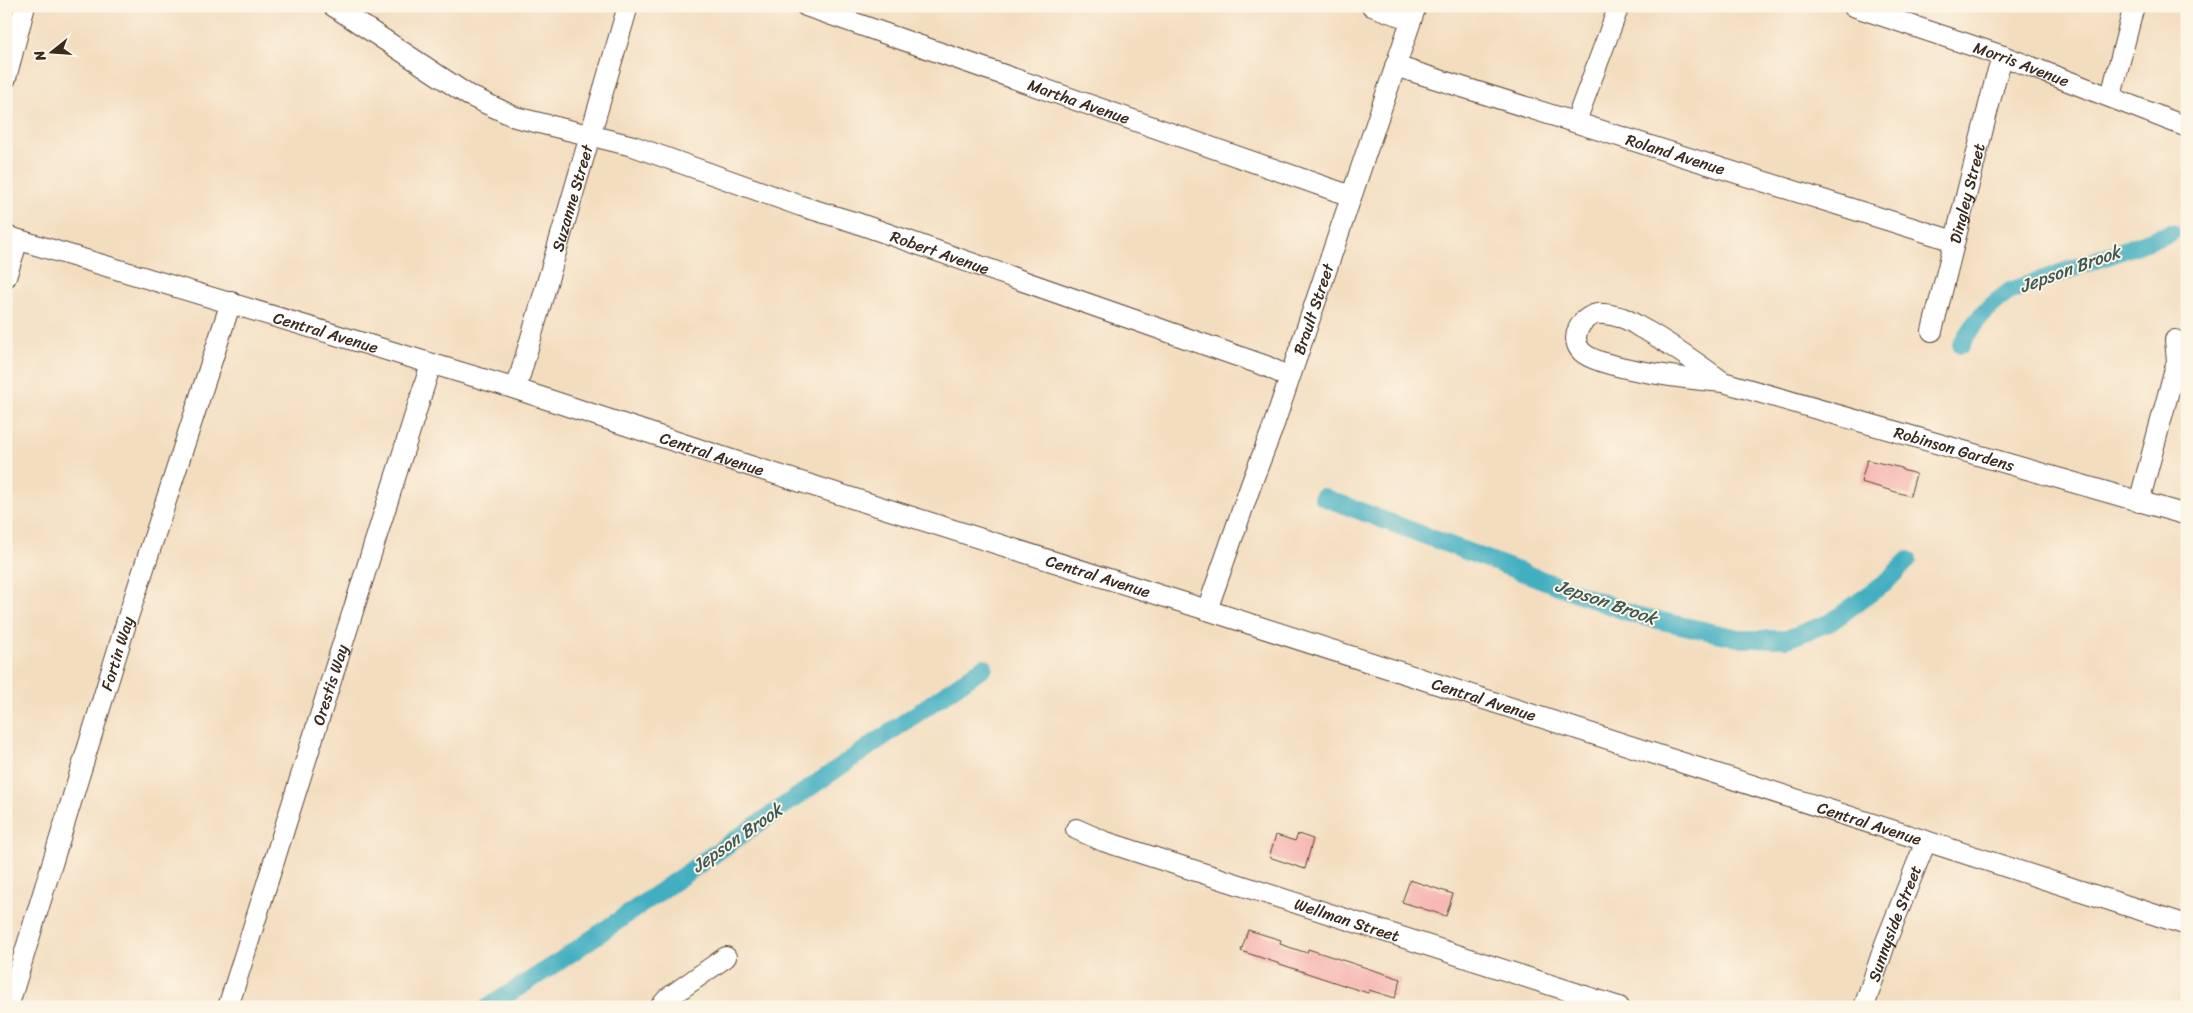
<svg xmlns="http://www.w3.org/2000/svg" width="2193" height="1013" viewBox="0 0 2193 1013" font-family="Sriracha,sans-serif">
<rect width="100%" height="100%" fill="#fcf5e5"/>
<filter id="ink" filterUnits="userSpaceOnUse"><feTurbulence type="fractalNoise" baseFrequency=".02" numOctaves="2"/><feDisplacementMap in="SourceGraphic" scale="10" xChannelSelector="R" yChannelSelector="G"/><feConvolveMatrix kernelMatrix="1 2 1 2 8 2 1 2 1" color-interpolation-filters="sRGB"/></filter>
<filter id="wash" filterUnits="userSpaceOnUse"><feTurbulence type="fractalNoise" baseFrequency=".0096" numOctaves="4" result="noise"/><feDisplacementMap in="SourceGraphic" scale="20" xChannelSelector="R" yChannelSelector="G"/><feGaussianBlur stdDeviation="1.12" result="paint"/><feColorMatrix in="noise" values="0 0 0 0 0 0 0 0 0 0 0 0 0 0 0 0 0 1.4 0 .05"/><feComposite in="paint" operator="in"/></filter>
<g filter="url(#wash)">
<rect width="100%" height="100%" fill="#f3ddbf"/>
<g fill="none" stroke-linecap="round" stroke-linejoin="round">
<g stroke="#42afc1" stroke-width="18">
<path d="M1961,345C1975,319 1986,309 2010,291L2171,233"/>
<path d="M1323,497L1635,615L1743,639H1787L1831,622L1886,582L1908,560"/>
<path d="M488,1007L557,963L984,667"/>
</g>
</g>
<g id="blocks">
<g fill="#f6afac">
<path d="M1867,460L1902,468V470L1916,474L1910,496L1861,482Z"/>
<path d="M1298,834L1313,839L1305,869L1269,857L1276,835L1295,841Z"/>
<path d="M1410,880L1453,894L1446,916L1402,902Z"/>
<path d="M1248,930L1281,940L1280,944L1307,953L1308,949L1401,979L1395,998L1369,990L1368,993L1352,988L1241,951Z"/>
</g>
</g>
</g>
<g filter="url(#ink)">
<use href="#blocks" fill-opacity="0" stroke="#574536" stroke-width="1"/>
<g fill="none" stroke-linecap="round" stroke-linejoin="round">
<g stroke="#574536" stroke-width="22">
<g id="minor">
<path id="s1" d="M333,6L468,95L515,117L633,146L801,206L854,222L1266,366L1289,377"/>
<path id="s2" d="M806,6L1351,196"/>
<path d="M1372,6L1411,20"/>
<path id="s3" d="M1853,6L2003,56L2187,127"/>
<path id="s4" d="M1395,66L1954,241"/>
<path d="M6,78L25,6"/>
<path d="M2111,96L2134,6"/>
<path d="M1576,121L1619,6"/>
<path id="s5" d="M6,236L516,389L747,465L1207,610L2187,925"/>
<path d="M6,277L18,240"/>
<path id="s6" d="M1932,331L1996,77L2003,56"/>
<path id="s7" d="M1723,382C1698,364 1674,346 1647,331C1639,327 1631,321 1623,318C1615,316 1606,313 1597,314C1581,317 1568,338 1582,352C1599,369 1697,380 1723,382L2187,515"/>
<path id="s8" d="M516,389L628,6"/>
<path d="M2139,502L2177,361L2175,340"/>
<path id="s9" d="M1207,610L1252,482L1272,430L1416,6"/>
<path id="s10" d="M1076,829L1103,841L1619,1007"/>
<path id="s11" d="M8,1007L128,617L231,302"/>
<path id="s12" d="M228,1007L431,364"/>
<path d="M660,1007L668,998L726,957"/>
<path id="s13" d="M1864,1007L1885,944L1926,841"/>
</g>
</g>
<use href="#minor" stroke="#fff" stroke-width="20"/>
</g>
</g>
<g text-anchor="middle" stroke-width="4" stroke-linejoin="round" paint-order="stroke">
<g font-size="16" fill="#3b2a1e" stroke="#fcf5e5">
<text dy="6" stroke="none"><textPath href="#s3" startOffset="178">Morris Avenue</textPath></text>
<text dy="6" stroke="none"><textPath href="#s2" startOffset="289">Martha Avenue</textPath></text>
<text dy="6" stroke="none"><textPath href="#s4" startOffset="294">Roland Avenue</textPath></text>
<text dy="6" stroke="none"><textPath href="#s6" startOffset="142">Dingley Street</textPath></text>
<text dy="6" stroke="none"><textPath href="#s8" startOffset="199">Suzanne Street</textPath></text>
<text dy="6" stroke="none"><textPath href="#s1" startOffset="660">Robert Avenue</textPath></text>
<text dy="6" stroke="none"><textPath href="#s9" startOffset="319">Brault Street</textPath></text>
<text dy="6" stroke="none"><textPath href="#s5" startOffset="334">Central Avenue</textPath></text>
<text dy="6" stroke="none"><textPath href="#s7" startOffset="581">Robinson Gardens</textPath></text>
<text dy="6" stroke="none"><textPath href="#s5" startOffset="739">Central Avenue</textPath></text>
<text dy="6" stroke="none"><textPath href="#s5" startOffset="1144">Central Avenue</textPath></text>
<text dy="6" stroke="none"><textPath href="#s11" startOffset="370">Fortin Way</textPath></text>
<text dy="6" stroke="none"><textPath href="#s12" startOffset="338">Orestis Way</textPath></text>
<text dy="6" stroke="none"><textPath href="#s5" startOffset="1549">Central Avenue</textPath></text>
<text dy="6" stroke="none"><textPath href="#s5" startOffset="1954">Central Avenue</textPath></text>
<text dy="6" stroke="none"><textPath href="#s10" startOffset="286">Wellman Street</textPath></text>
<text dy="6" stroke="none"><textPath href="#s13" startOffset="89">Sunnyside Street</textPath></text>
</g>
<g font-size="18" font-style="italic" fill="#3d5957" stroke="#fcf5e5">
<text transform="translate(2070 269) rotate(-20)" y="6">Jepson Brook</text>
<text transform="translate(1606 602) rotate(19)" y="6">Jepson Brook</text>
<text transform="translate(737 838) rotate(-35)" y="6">Jepson Brook</text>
</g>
</g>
<rect width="2193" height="1013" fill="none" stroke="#fcf5e5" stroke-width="25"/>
<g transform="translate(52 52) rotate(253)" stroke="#fcf5e5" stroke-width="4" paint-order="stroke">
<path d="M0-4L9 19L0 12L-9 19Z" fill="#3b2a1e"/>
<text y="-8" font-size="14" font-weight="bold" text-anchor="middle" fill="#3b2a1e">N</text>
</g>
</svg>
